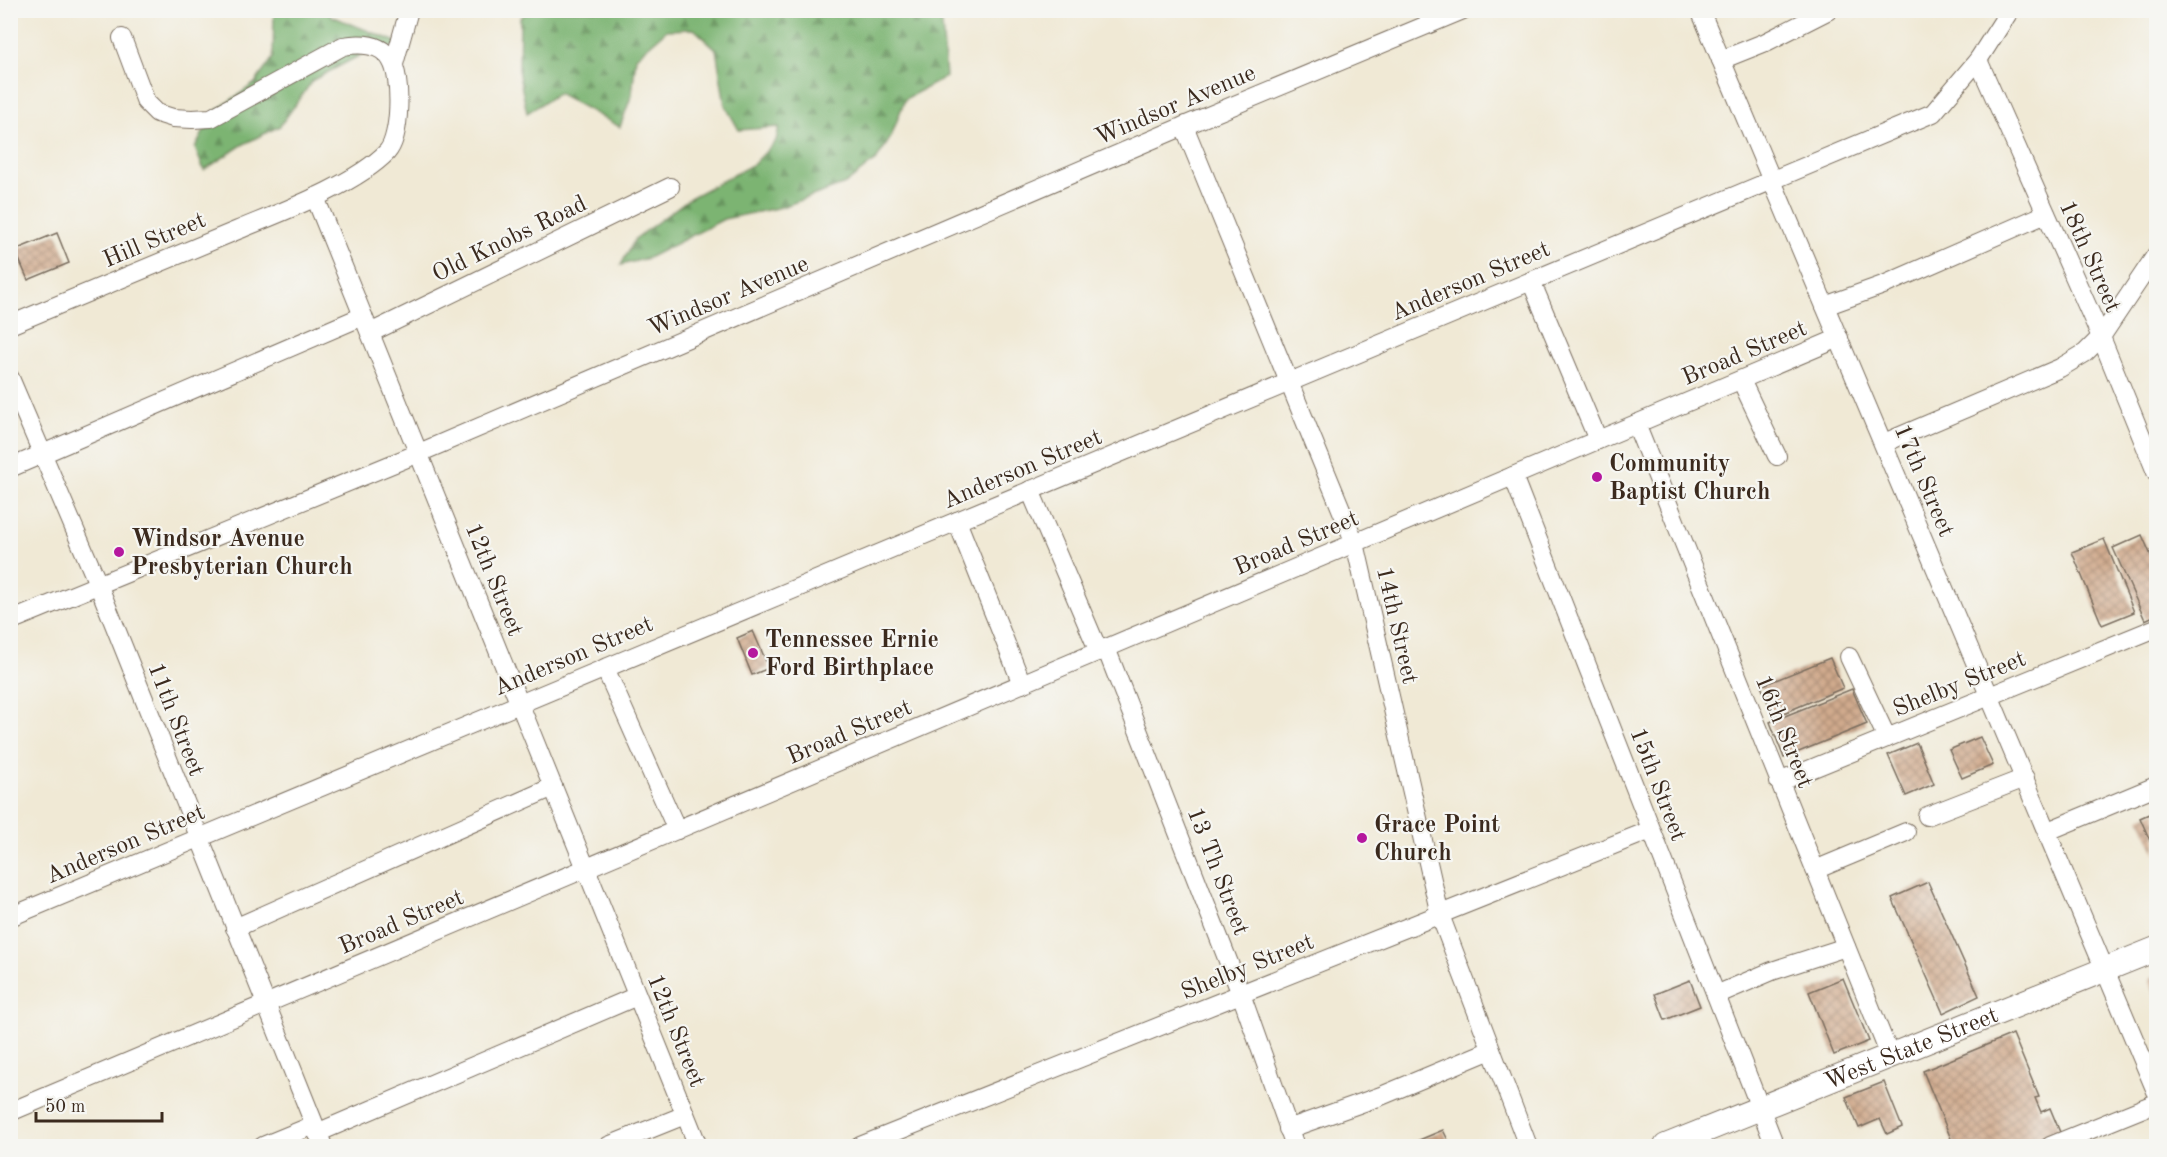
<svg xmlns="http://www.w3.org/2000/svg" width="2167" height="1157" viewBox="0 0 2167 1157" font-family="'Old Standard TT',serif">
<defs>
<pattern id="forest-firs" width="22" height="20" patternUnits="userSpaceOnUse" patternTransform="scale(1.5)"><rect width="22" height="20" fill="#7bb472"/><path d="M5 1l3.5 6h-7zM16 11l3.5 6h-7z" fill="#66935d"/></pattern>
<pattern id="building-cross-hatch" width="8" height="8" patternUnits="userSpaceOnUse" patternTransform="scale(1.5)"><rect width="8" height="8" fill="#d0aa8d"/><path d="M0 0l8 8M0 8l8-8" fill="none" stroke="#aa8b73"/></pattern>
</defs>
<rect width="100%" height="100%" fill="#f6f6f2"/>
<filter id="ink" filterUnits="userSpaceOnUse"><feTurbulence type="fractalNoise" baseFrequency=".0167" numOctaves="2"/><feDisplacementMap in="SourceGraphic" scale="12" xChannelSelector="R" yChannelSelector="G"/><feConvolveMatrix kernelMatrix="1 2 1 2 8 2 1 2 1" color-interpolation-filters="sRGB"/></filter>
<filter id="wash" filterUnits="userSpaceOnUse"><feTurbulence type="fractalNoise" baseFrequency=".008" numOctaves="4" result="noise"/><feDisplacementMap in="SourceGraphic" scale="24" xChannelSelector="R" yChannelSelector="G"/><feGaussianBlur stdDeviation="1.35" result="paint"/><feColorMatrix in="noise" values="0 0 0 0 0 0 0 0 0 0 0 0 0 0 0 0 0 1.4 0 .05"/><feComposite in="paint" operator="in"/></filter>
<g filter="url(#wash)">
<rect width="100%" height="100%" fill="#f0e9d5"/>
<g fill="url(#forest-firs)" stroke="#5b6f48" stroke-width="1.5">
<path d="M530,10L934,11L942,24L946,77L905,99L891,137L877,159L845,184L782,207L724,219L648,258L621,265L635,239L690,198L754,164L776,141L779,127L739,130L725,105L716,49L694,29L667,30L636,57L632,94L620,127L558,93L527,113L519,75L520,18Z"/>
<path d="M274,11H329L331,16L404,45L366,52L313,80L280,126L242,145L204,170L195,148L214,112L255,83L273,58Z"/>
</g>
<g id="blocks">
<g fill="url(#building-cross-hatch)">
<path d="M57,233L69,263L28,280L15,250Z"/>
<path d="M2142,535L2156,567V615L2145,620L2113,548Z"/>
<path d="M2104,539L2134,612L2102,625L2072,552Z"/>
<path d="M753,631L769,668L752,675L737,638Z"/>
<path d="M1830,658L1843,688L1774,717L1761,686Z"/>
<path d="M1852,689L1867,724L1784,758L1770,722Z"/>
<path d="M1980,737L1993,765L1962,778L1949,750Z"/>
<path d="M1917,743L1934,784L1906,796L1888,755Z"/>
<path d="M2156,811V854L2140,818Z"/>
<path d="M1928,882L1979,996L1943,1013L1892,898Z"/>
<path d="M2156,976V999L2149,979Z"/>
<path d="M1843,978L1869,1041L1834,1055L1809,992Z"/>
<path d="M1690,980L1700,1006L1665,1020L1655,994Z"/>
<path d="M2013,1034L2039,1097L2035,1098L2041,1112L2050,1108L2062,1137L2040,1146H1954L1923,1071Z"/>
<path d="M1884,1082L1902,1127L1887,1134L1880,1119L1859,1128L1846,1097Z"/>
<path d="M1443,1130L1451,1146H1405Z"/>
</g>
</g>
</g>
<g filter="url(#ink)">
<use href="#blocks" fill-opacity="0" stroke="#7a6d5e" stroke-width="1.5"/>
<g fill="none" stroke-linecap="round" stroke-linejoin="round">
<g stroke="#7a6d5e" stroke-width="20">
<g id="minor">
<path d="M1700,10L2156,1091"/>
<path d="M1721,60L1766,42L1829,10"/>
<path d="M1978,60L2101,337L2156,472"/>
<path d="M394,64L409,10"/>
<path d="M1184,126L1355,543L1440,915L1528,1146"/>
<path d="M315,197L698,1146"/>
<path d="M1531,281L1598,440"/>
<path d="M1825,306L1886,284L2046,214"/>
<path d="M10,325C86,293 162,261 238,230C281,212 355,185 387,152C401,137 402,77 391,60C381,43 361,43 343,46L211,118L192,119L173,118L157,113L146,102L122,38"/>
<path d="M370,333L670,187"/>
<path d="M10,378L98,584L323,1146"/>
<path d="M1741,380L1777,456"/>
<path d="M1636,424L1890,1056"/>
<path d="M1884,443L2060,368L2085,353L2101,337L2156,255"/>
<path d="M10,468L363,316"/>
<path d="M1513,476L1775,1146"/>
<path d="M1030,490L1099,652"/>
<path d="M957,521L1022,684"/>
<path d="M10,621L419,453L1184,126L1463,10"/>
<path d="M1106,648L1241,994L1295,1146"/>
<path d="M1849,657L1887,738"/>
<path d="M605,668L677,830"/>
<path d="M1779,782L2156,628"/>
<path d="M1927,816L2025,778"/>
<path d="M2048,831L2156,786"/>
<path d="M1815,870L1906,832"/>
<path d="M10,917L1933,113L1978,60L2010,10"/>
<path d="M235,928L553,787"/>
<path d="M1716,995L1772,971L1846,947"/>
<path d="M10,1112L1839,338"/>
<path d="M1288,1129L1381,1096L1491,1050"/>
<path d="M317,1133L637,996"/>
<path d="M263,1146L314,1125"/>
<path d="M608,1146L685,1115"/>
<path d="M860,1146L1651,830"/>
<path d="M2050,1146L2156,1103"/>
</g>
</g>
<g stroke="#7a6d5e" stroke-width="26">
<g id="major">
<path id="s1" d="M1666,1146L2156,949"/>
</g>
</g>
<use href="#minor" stroke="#fff" stroke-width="18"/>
<use href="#major" stroke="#fff" stroke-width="24"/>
</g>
</g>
<g fill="#b5179e" stroke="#f6f6f2" stroke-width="2">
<circle cx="1597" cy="477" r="6"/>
<circle cx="119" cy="552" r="6"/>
<circle cx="753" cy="653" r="6"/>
<circle cx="1362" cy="838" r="6"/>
</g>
<g text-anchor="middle" stroke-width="4.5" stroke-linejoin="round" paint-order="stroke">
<g font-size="24" fill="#3b2a1e" stroke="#f6f6f2">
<text transform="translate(1175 104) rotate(-23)" y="8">Windsor Avenue</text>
<text transform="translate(509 238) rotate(-26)" y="8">Old Knobs Road</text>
<text transform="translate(154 239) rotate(-23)" y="8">Hill Street</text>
<text transform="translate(2091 256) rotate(66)" y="8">18th Street</text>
<text transform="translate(1470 280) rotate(-23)" y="8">Anderson Street</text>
<text transform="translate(728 295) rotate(-23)" y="8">Windsor Avenue</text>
<text transform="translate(1744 352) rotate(-23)" y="8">Broad Street</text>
<text transform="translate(1022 468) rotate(-23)" y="8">Anderson Street</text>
<text transform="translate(1925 480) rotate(67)" y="8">17th Street</text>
<text transform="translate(1296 542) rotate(-23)" y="8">Broad Street</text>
<text transform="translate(495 579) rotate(68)" y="8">12th Street</text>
<text transform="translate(1398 625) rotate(77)" y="8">14th Street</text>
<text transform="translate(573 655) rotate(-23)" y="8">Anderson Street</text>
<text transform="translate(1959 683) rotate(-22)" y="8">Shelby Street</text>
<text transform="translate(177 719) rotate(69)" y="8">11th Street</text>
<text transform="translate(849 731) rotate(-23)" y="8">Broad Street</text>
<text transform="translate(1785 731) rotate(68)" y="8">16th Street</text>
<text transform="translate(1659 784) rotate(69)" y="8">15th Street</text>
<text transform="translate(125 843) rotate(-23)" y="8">Anderson Street</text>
<text transform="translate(1219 871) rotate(69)" y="8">13 Th Street</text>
<text transform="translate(401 921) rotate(-23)" y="8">Broad Street</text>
<text transform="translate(1247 966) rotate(-22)" y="8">Shelby Street</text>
<text transform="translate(677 1030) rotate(68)" y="8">12th Street</text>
<text dy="8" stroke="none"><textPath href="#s1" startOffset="264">West State Street</textPath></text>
</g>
<g font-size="24" font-weight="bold" fill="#3b2a1e" stroke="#f6f6f2" text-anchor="start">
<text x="1609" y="471">Community<tspan x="1609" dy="28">Baptist Church</tspan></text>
<text x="131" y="546">Windsor Avenue<tspan x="131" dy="28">Presbyterian Church</tspan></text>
<text x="765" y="647">Tennessee Ernie<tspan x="765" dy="28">Ford Birthplace</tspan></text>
<text x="1374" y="832">Grace Point<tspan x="1374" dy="28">Church</tspan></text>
</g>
</g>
<rect width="2167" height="1157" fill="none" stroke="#f6f6f2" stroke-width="36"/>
<path d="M36 1112v9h126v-9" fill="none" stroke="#3b2a1e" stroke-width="3"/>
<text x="45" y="1112" font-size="18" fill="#3b2a1e" stroke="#f6f6f2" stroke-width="4.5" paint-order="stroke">50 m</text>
</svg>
